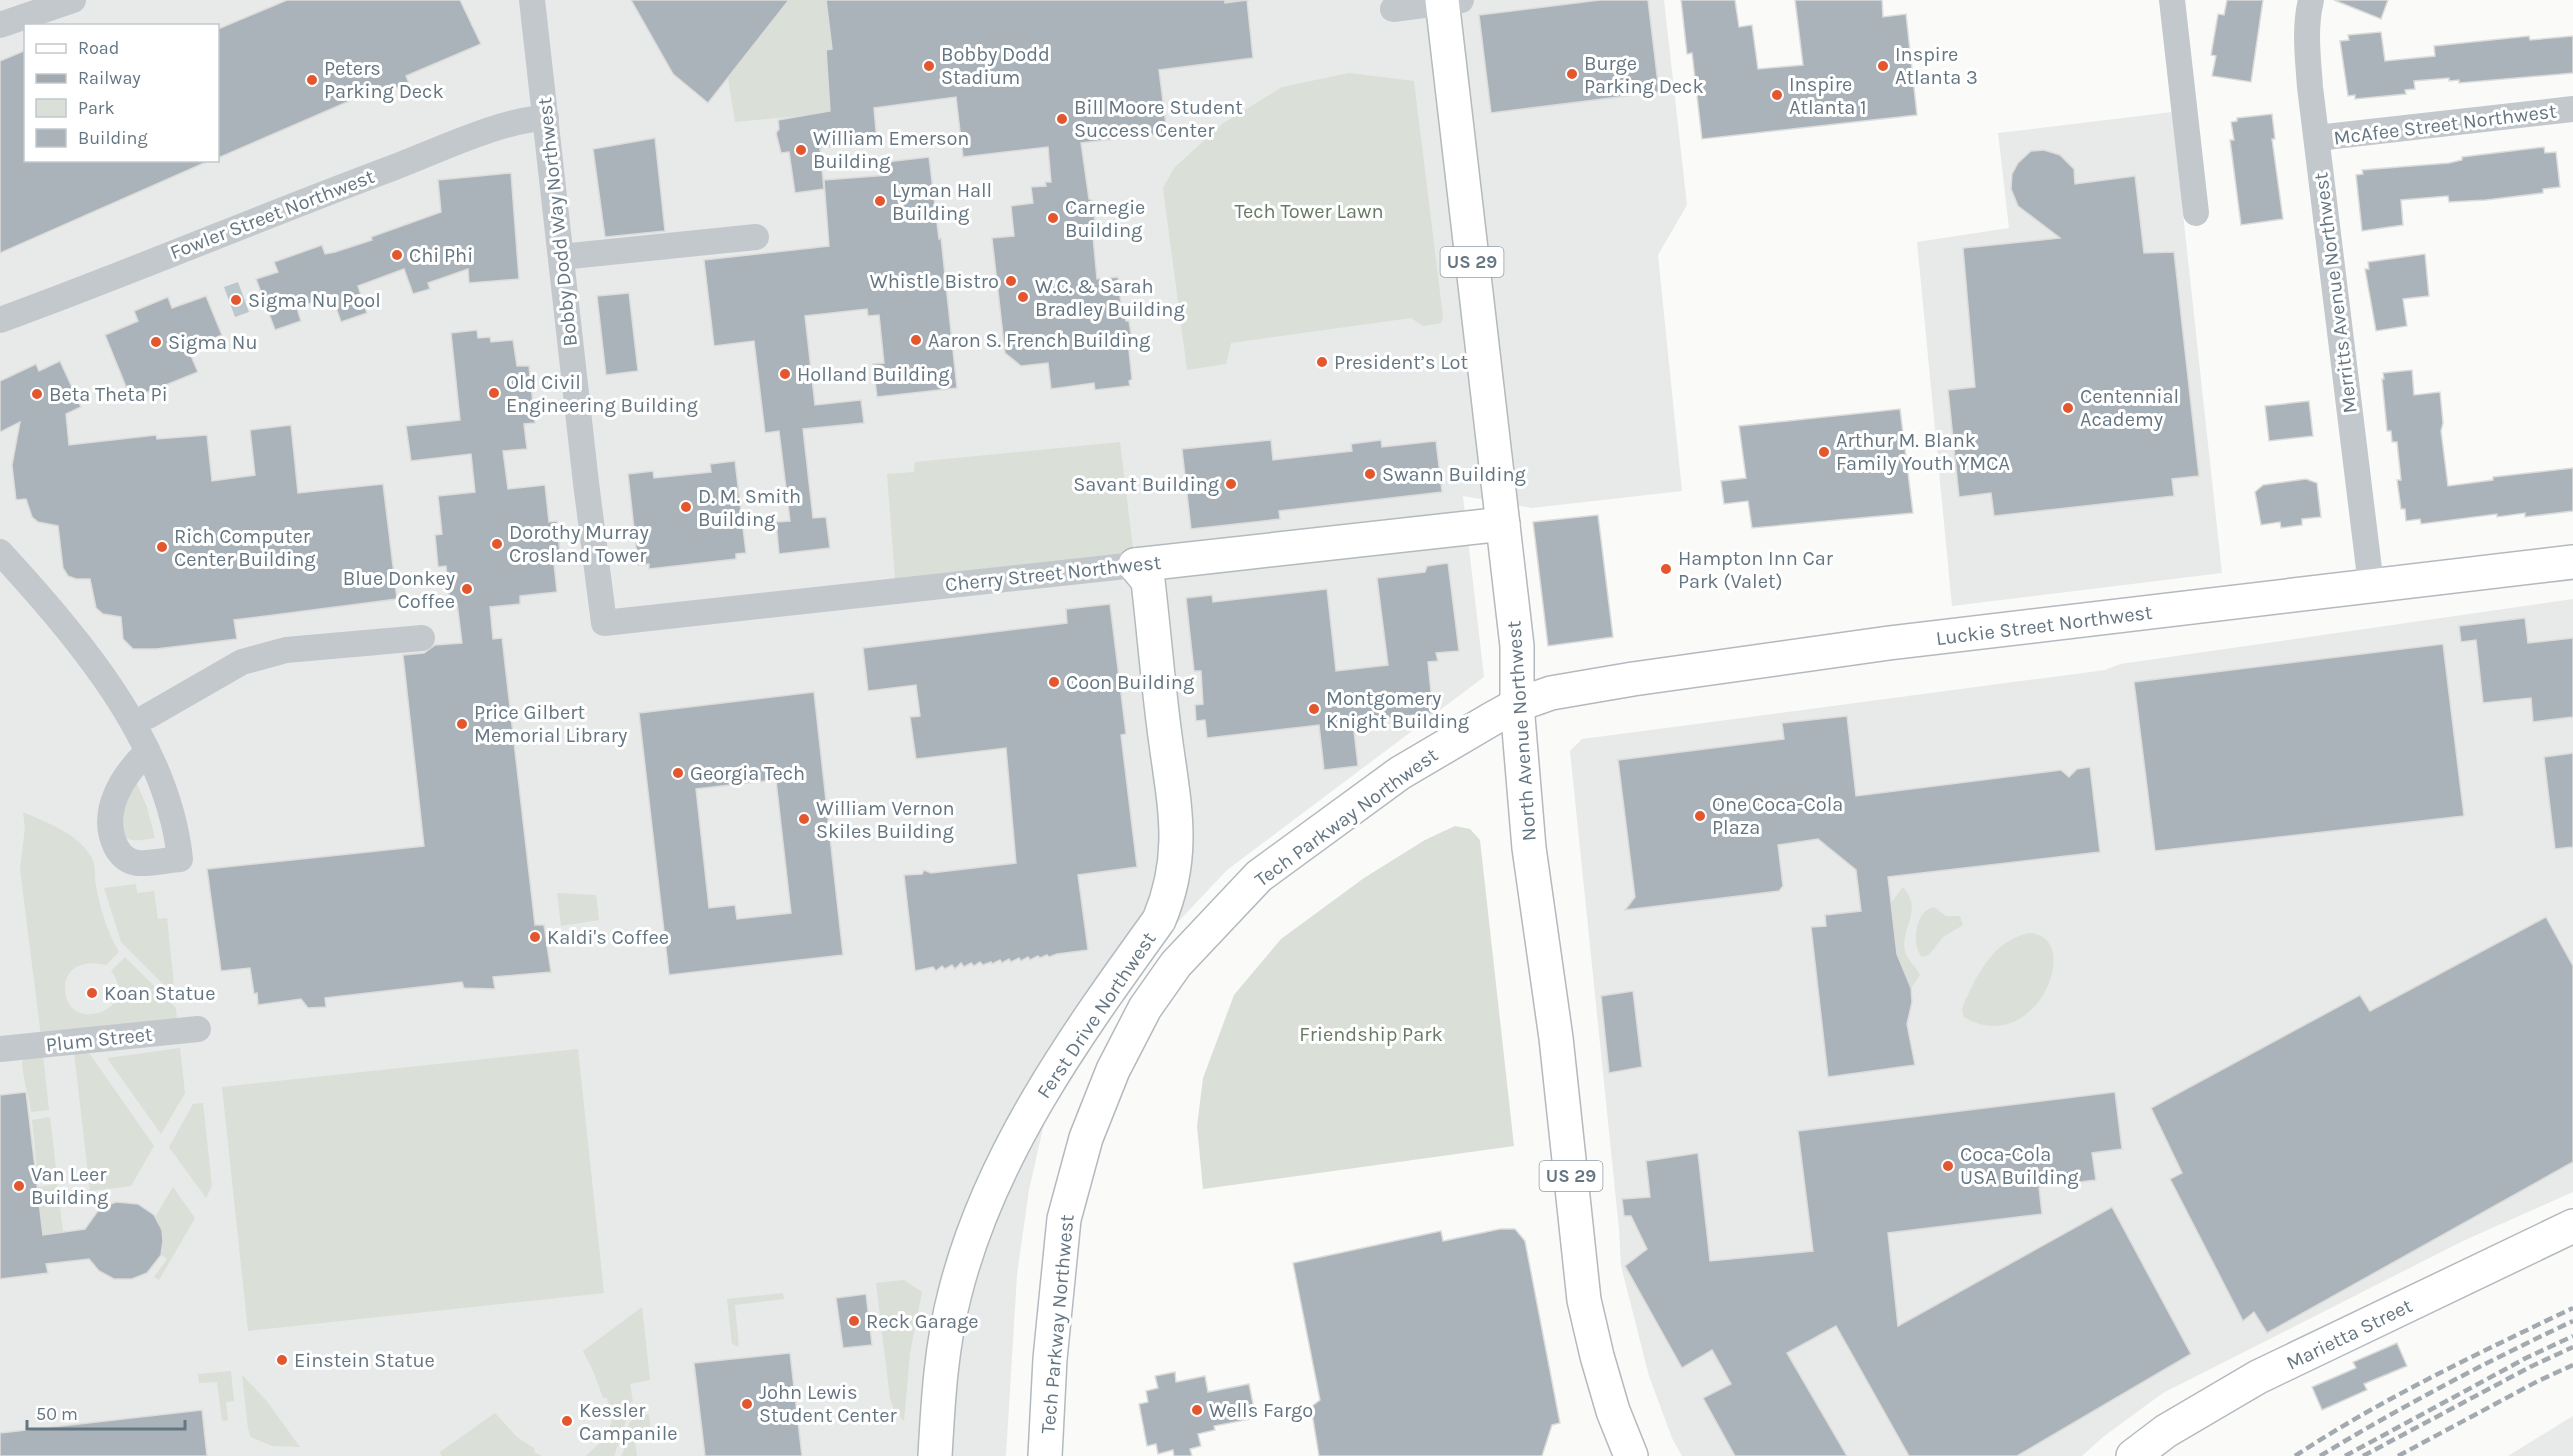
<svg xmlns="http://www.w3.org/2000/svg" width="2573" height="1456" viewBox="0 0 2573 1456" font-family="Karla,sans-serif">
<rect width="100%" height="100%" fill="#fafaf8"/>
<g fill="#e8e9e9" fill-rule="evenodd">
<path d="M0,0H1664L1687,205L1658,255L1682,491L1532,508L1463,496L1484,677L1227,870L1163,938L1045,1119L1029,1190L1017,1275L1006,1456H0ZM26,26H218V160H26Z"/>
<path d="M2172,112L2222,573L1952,606L1917,242L2009,228L1998,133Z"/>
<path d="M2573,599V1192L2463,1241L2163,1393L2103,1437L2082,1456H1682L1672,1438L1649,1376L1621,1266L1619,1229L1570,751L1582,739L2105,670L2120,664Z"/>
<path d="M2573,1416V1456H2508Z"/>
</g>
<g fill="#dadfd7">
<path d="M631,0H1251L1247,1L1253,58L830,113L735,122L728,78L708,103L673,74Z"/>
<path d="M1349,73L1414,81L1443,317L1441,323L1423,326L1411,318L1231,343L1226,364L1187,370L1163,188L1174,168L1222,124L1282,87Z"/>
<path d="M1120,442L1135,565L896,591L887,474L914,472L915,462Z"/>
<path d="M136,782L147,807L155,838C133,841 127,845 115,823Z"/>
<path d="M23,812C47,823 78,833 92,858C96,866 94,878 96,886C100,908 107,932 119,952L106,965C88,960 65,965 65,988C65,1036 143,1011 111,971L125,957L176,1008L177,1020L41,1036L20,869L25,828Z"/>
<path d="M1455,826L1470,829L1480,840L1514,1146L1203,1189L1197,1126L1203,1078L1234,995L1281,939L1364,878L1425,840Z"/>
<path d="M136,884L137,893L154,891L158,919L167,918L174,985L169,990L121,942L104,888Z"/>
<path d="M1903,887C1924,911 1900,927 1905,951C1907,960 1916,966 1920,975L1911,988L1902,967L1898,968L1892,906L1888,907Z"/>
<path d="M557,893L596,895L599,920L561,926Z"/>
<path d="M1934,907L1946,916H1960L1963,925L1943,937L1929,955L1922,957C1911,945 1915,910 1934,907Z"/>
<path d="M2029,933C2086,936 2035,1060 1964,1017C1960,1008 1964,1003 1968,995C1981,967 1997,940 2029,933Z"/>
<path d="M180,1048L185,1093L161,1134L107,1058Z"/>
<path d="M578,1049L604,1293L248,1331L222,1087Z"/>
<path d="M87,1050L154,1146L131,1186L90,1191L74,1052Z"/>
<path d="M43,1055L49,1110L31,1112C29,1095 23,1080 22,1062L25,1058Z"/>
<path d="M203,1103L212,1186L206,1198L169,1147L193,1104Z"/>
<path d="M50,1117L57,1177L38,1179L32,1120Z"/>
<path d="M57,1184L63,1232L43,1235L37,1187Z"/>
<path d="M173,1187L195,1218L159,1280L154,1277L167,1259L161,1255C165,1242 164,1229 155,1217Z"/>
<path d="M904,1280L922,1292L910,1353L904,1421L894,1409L890,1398L876,1283Z"/>
<path d="M783,1293L784,1299L735,1305L739,1347L732,1344L727,1299Z"/>
<path d="M642,1307L650,1380L630,1384L633,1402L627,1404L621,1412L626,1421L614,1456H586L605,1438L613,1418L609,1417L610,1407H608L607,1398H603L594,1373L583,1351Z"/>
<path d="M231,1371L234,1401L226,1402L228,1420L222,1421L217,1382L199,1383L198,1374Z"/>
<path d="M242,1375L266,1400L300,1447L272,1446L251,1437L248,1429Z"/>
<path d="M495,1413L517,1437L535,1449L534,1452L542,1456H441L440,1452Z"/>
<path d="M649,1414L652,1439L635,1441L637,1456H621L625,1448L622,1447C629,1427 624,1418 649,1414Z"/>
</g>
<path fill="#bbc7cb" d="M238,282L249,312L235,317L224,287Z"/>
<g fill="#aab3b9" stroke="#dcdcda" stroke-width="1.5" fill-rule="evenodd">
<path d="M287,0H460L481,44L406,76L409,83L371,99L368,93L218,158V29Z"/>
<path d="M631,0H789L708,103L673,74Z"/>
<path d="M826,0H1225V3L1247,0L1253,58L1159,70L1167,133L1081,143L1089,199L1093,201L1095,223L1092,226L1097,279L1118,277L1121,305L1124,304L1126,321H1129L1132,341H1128L1132,379L1129,381L1130,386L1095,390L1094,383L1051,389L1048,363L1021,366L1005,353L992,238L1014,236L1011,206L1033,203L1031,187L1046,186L1045,182H1051L1048,147L963,157L956,97L874,108L877,142L820,148L824,189L795,193L789,152L781,153L776,133L779,129L778,120L830,111L826,50L832,49Z"/>
<path d="M1600,0H1648L1659,92L1491,113L1479,15Z"/>
<path d="M1681,0H1735L1739,27L1752,25L1758,69L1803,65L1795,0H1882L1883,17L1906,14L1917,115L1702,139L1692,53L1687,54Z"/>
<path d="M2227,0H2263L2251,82L2212,76L2216,56L2211,55L2218,14L2224,15Z"/>
<path d="M2334,0H2388L2381,19Z"/>
<path d="M2381,32L2385,61L2435,56L2434,46L2529,36L2530,40L2573,36V73L2459,83V80L2449,81V78L2414,81L2415,89L2405,90L2406,94L2355,99V95L2348,96L2340,41L2349,40L2348,35Z"/>
<path d="M26,50V160H211L0,253V61Z"/>
<path d="M2272,114L2275,139H2272L2283,219L2241,225L2230,140H2234L2231,122L2237,121V118Z"/>
<path d="M655,138L665,231L605,237L593,149Z"/>
<path d="M2544,147L2545,153L2556,152L2560,187L2543,189V193L2486,200L2449,202L2448,196L2401,200L2403,225L2362,231L2356,175L2363,174L2362,170L2449,163L2462,160V157Z"/>
<path d="M2044,150L2060,155L2074,169L2075,184L2135,176L2144,253L2174,252L2199,476L2172,479L2174,496L1994,516L1991,493L1959,497L1948,390L1975,387L1963,248L2060,238L2018,206L2011,189L2012,174L2018,163L2031,151Z"/>
<path d="M929,157L939,239L941,238L957,388L877,397L873,364L884,363L879,315L868,316L867,309L805,316L815,405L861,400L864,423L803,429L813,518L826,517L830,548L779,554L776,522L790,521L779,431L765,433L754,341L714,346L704,260L829,246L824,180L888,175L886,162Z"/>
<path d="M511,173L519,279L469,283L468,269L428,283L430,289L413,294L404,269L358,286L367,313L341,322L332,296L297,308L301,321L275,330L256,279L278,272L274,262L322,245L325,254L335,252L372,240L371,237L441,212L438,180Z"/>
<path d="M2425,254L2429,296L2403,299L2407,326L2376,331L2365,269H2369L2368,262Z"/>
<path d="M629,293L638,371L606,375L597,296Z"/>
<path d="M206,296L222,335L188,349L198,372L131,399L105,335L138,321L134,311L168,297L172,308Z"/>
<path d="M477,330L478,338L490,337L491,342L513,340L517,366H529L535,423L524,424L527,449L503,451L508,489L545,485L549,522L557,521L560,554H553L557,592L520,596V604L490,607L493,639L502,638L535,925H544L551,972L493,977L495,989L464,988L462,982L325,998L326,1007L308,1008L301,999L258,1005L257,993L254,994L250,968L221,971L207,869L424,846L403,655L424,653L435,645L462,643L457,603L450,604L446,566L438,567L435,535L442,534L438,496L475,492L471,454L411,461L406,426L460,420L451,333Z"/>
<path d="M60,361L81,407L66,414L69,445L156,435L157,439L207,435L212,481L255,475L250,430L291,425L298,493L383,484L397,599L234,620L237,639L156,649H133L123,639L121,617L103,614L96,608L90,579H76L68,576L63,568L58,526L38,522L32,517L26,499L16,500L12,465L20,422L0,432V381L36,364L39,371Z"/>
<path d="M2412,370L2414,395L2440,392L2443,423L2441,431L2448,486L2493,480V477L2573,468V511L2525,517V513L2497,517V514L2421,524L2420,519L2406,521L2405,509H2401L2397,480H2401L2397,442H2392L2391,431H2387L2382,379H2384L2383,373Z"/>
<path d="M2309,401L2313,436L2269,441L2265,406Z"/>
<path d="M1900,409L1913,513L1752,528L1748,501L1724,504L1721,481L1746,478L1739,426Z"/>
<path d="M1271,440L1273,460L1352,451L1351,444L1381,440L1382,447L1436,441L1442,492L1279,511L1280,519L1191,529L1182,449Z"/>
<path d="M735,461L746,553L736,554V559L649,569V564L638,565L628,474L653,471L654,478L711,472L710,464Z"/>
<path d="M2306,479L2317,483L2321,517L2302,519V525L2281,528L2280,522L2261,525L2255,492L2263,485Z"/>
<path d="M1598,515L1613,637L1548,646L1533,522Z"/>
<path d="M1448,563L1459,651L1436,653L1438,661L1428,662L1433,713L1353,722L1358,766L1324,770L1319,725L1207,738L1205,720L1196,721L1195,705L1203,704L1201,671H1194L1186,598L1212,595L1213,602L1327,589L1336,671L1388,665L1377,578L1425,572L1427,566Z"/>
<path d="M1110,604L1126,734L1121,735L1137,867L1078,875L1088,950L1057,954L1049,957L1047,955L1040,958L1038,956L1030,960L1028,957L1021,961L1019,958L1011,962L1009,959L1002,963L1000,960L992,964L991,962L983,965L980,962L974,966L971,963L964,967L961,963L955,969L952,965L945,969L942,966L936,971L933,967L915,971L904,875L922,874L924,870L931,873L1016,863L1006,748L916,759L910,717L920,716L916,685L868,691L863,648L1067,623L1066,609Z"/>
<path d="M2525,618L2528,643L2573,638V717L2533,722L2531,698L2483,703L2476,640L2461,642L2459,626Z"/>
<path d="M2443,644L2464,816L2155,851L2134,682Z"/>
<path d="M814,692L843,955L669,975L639,713ZM776,780L791,913L737,919L735,905L709,908L696,789Z"/>
<path d="M1847,716L1856,796L2061,770L2069,777L2077,769L2090,767L2100,852L1888,877L1897,954L1911,988L1912,1002L1907,1024L1915,1065L1828,1077L1811,927L1826,926L1825,915L1861,911L1856,870L1818,839L1778,845L1783,886L1779,891L1625,910L1635,897L1618,760L1784,739L1782,723Z"/>
<path d="M2573,753V847L2555,849L2544,757Z"/>
<path d="M2546,917L2573,966V1162L2267,1333L2254,1312L2243,1321L2170,1179L2182,1173L2151,1108L2360,995L2370,1011Z"/>
<path d="M1633,991L1642,1067L1609,1073L1601,996Z"/>
<path d="M26,1092L43,1235L85,1229L97,1212L105,1206L116,1202L138,1204L154,1215L162,1230L163,1241L161,1255L147,1273L132,1279H114L99,1271L89,1259L46,1264L48,1273L0,1279V1095Z"/>
<path d="M2115,1092L2122,1149L2092,1153L2096,1180L2039,1187L2042,1214L1888,1233L1898,1326L2112,1207L2191,1354L2017,1456H1909L1836,1326L1787,1353L1847,1456H1735L1703,1398L1731,1384L1712,1350L1682,1368L1625,1266L1647,1249L1631,1216H1624L1622,1199L1650,1197L1646,1161L1698,1153L1710,1261L1813,1251L1798,1131Z"/>
<path d="M1500,1229H1515L1525,1241L1560,1423L1552,1425L1542,1456H1319L1311,1407L1320,1400L1293,1263L1441,1231L1443,1241Z"/>
<path d="M866,1294L872,1345L843,1348L836,1298Z"/>
<path d="M2397,1343L2407,1366L2364,1384L2367,1390L2322,1410L2312,1387L2356,1368L2353,1362Z"/>
<path d="M790,1353L802,1456H705L694,1363Z"/>
<path d="M1175,1372L1176,1382L1205,1376L1208,1392L1249,1384L1256,1418L1214,1426L1215,1430L1198,1434L1201,1446L1190,1449L1192,1456H1174L1173,1450L1158,1454L1156,1444L1147,1446L1139,1404L1148,1402L1146,1391L1158,1388L1155,1376Z"/>
<path d="M202,1410L207,1456H0V1433Z"/>
</g>
<g fill="none" stroke-linecap="round" stroke-linejoin="round">
<g stroke="#b3babf" stroke-width="36">
<g id="secondary">
<path d="M1135,565L1503,524"/>
<path d="M935,1456C938,1402 941,1346 955,1293C990,1154 1076,1035 1159,920C1187,854 1174,804 1165,736C1158,684 1154,632 1148,581L1135,565"/>
<path d="M1045,1456L1050,1359L1064,1219L1086,1138L1113,1070L1145,1008L1176,964L1259,876L1400,773L1490,720L1517,705L1551,693L1633,679L1889,643L2573,562"/>
<path d="M2133,1456L2166,1431L2258,1377L2573,1226"/>
</g>
</g>
<g stroke="#b4b9bd" stroke-width="36">
<path id="highway" d="M1442,0L1517,646V705L1529,848L1556,1038L1584,1300L1597,1356L1613,1411L1631,1456"/>
</g>
<g stroke="#c3c8cc" stroke-width="26">
<path d="M532,0L586,483L604,623L1135,565"/>
<path d="M2172,0L2196,213"/>
<path d="M2311,0C2304,29 2308,58 2310,87L2371,585"/>
<path d="M1393,9L1461,0"/>
<path d="M0,25L73,0"/>
<path d="M2317,138L2573,109"/>
<path d="M561,257L756,237"/>
<path d="M0,320C132,272 263,216 395,167C437,151 503,119 546,118"/>
<path d="M0,552C77,635 168,742 180,859C167,860 151,864 138,863C128,862 121,856 116,847C99,812 122,776 147,752"/>
<path d="M148,716L242,662L286,650L422,638"/>
<path d="M0,1049L198,1029"/>
</g>
<use href="#secondary" stroke="#fff" stroke-width="33"/>
<use href="#highway" stroke="#fff" stroke-width="33"/>
<g stroke="#a2aab0" stroke-width="4.5" stroke-dasharray="9 4.5" stroke-linecap="butt">
<path d="M2295,1456C2383,1398 2479,1353 2573,1308"/>
<path d="M2320,1456C2402,1406 2486,1362 2573,1321"/>
<path d="M2345,1456L2526,1358L2573,1336"/>
<path d="M2363,1456L2530,1367L2573,1347"/>
<path d="M2398,1456L2538,1381L2573,1365"/>
</g>
</g>
<g fill="#e4572e" stroke="#fff" stroke-width="2">
<circle cx="929" cy="66" r="6"/>
<circle cx="1883" cy="66" r="6"/>
<circle cx="1572" cy="74" r="6"/>
<circle cx="312" cy="80" r="6"/>
<circle cx="1777" cy="95" r="6"/>
<circle cx="1062" cy="119" r="6"/>
<circle cx="801" cy="150" r="6"/>
<circle cx="880" cy="201" r="6"/>
<circle cx="1053" cy="218" r="6"/>
<circle cx="397" cy="255" r="6"/>
<circle cx="1011" cy="281" r="6"/>
<circle cx="1023" cy="297" r="6"/>
<circle cx="236" cy="300" r="6"/>
<circle cx="916" cy="340" r="6"/>
<circle cx="156" cy="342" r="6"/>
<circle cx="1322" cy="362" r="6"/>
<circle cx="785" cy="374" r="6"/>
<circle cx="494" cy="393" r="6"/>
<circle cx="37" cy="394" r="6"/>
<circle cx="2068" cy="408" r="6"/>
<circle cx="1824" cy="452" r="6"/>
<circle cx="1370" cy="474" r="6"/>
<circle cx="1231" cy="484" r="6"/>
<circle cx="686" cy="507" r="6"/>
<circle cx="497" cy="544" r="6"/>
<circle cx="162" cy="547" r="6"/>
<circle cx="1666" cy="569" r="6"/>
<circle cx="467" cy="589" r="6"/>
<circle cx="1054" cy="682" r="6"/>
<circle cx="1314" cy="709" r="6"/>
<circle cx="462" cy="724" r="6"/>
<circle cx="678" cy="773" r="6"/>
<circle cx="1700" cy="816" r="6"/>
<circle cx="804" cy="819" r="6"/>
<circle cx="535" cy="937" r="6"/>
<circle cx="92" cy="993" r="6"/>
<circle cx="1948" cy="1166" r="6"/>
<circle cx="19" cy="1186" r="6"/>
<circle cx="854" cy="1321" r="6"/>
<circle cx="282" cy="1360" r="6"/>
<circle cx="747" cy="1404" r="6"/>
<circle cx="1197" cy="1410" r="6"/>
<circle cx="567" cy="1421" r="6"/>
</g>
<g text-anchor="middle" stroke-width="6" stroke-linejoin="round" paint-order="stroke">
<g fill="#fff" stroke="#939fa8" stroke-width="1.5">
<rect x="1440.5" y="247" width="63" height="30" rx="4.5"/>
<rect x="1539.5" y="1161" width="63" height="30" rx="4.5"/>
</g>
<g font-size="18" font-weight="bold" fill="#657683">
<text x="1472" y="268">US 29</text>
<text x="1571" y="1182">US 29</text>
</g>
<g font-size="20" fill="#657683" stroke="#fff" text-anchor="start">
<text x="941" y="61">Bobby Dodd<tspan x="941" dy="23">Stadium</tspan></text>
<text x="1895" y="61">Inspire<tspan x="1895" dy="23">Atlanta 3</tspan></text>
<text x="1584" y="70">Burge<tspan x="1584" dy="23">Parking Deck</tspan></text>
<text x="324" y="75">Peters<tspan x="324" dy="23">Parking Deck</tspan></text>
<text x="1789" y="91">Inspire<tspan x="1789" dy="23">Atlanta 1</tspan></text>
<text x="1074" y="114">Bill Moore Student<tspan x="1074" dy="23">Success Center</tspan></text>
<text x="813" y="145">William Emerson<tspan x="813" dy="23">Building</tspan></text>
<text x="892" y="197">Lyman Hall<tspan x="892" dy="23">Building</tspan></text>
<text x="1065" y="214">Carnegie<tspan x="1065" dy="23">Building</tspan></text>
<text x="409" y="262">Chi Phi</text>
<text x="999" y="288" text-anchor="end">Whistle Bistro</text>
<text x="1035" y="293">W.C. &amp; Sarah<tspan x="1035" dy="23">Bradley Building</tspan></text>
<text x="248" y="307">Sigma Nu Pool</text>
<text x="928" y="347">Aaron S. French Building</text>
<text x="168" y="349">Sigma Nu</text>
<text x="1334" y="369">President’s Lot</text>
<text x="797" y="381">Holland Building</text>
<text x="506" y="389">Old Civil<tspan x="506" dy="23">Engineering Building</tspan></text>
<text x="49" y="401">Beta Theta Pi</text>
<text x="2080" y="403">Centennial<tspan x="2080" dy="23">Academy</tspan></text>
<text x="1836" y="447">Arthur M. Blank<tspan x="1836" dy="23">Family Youth YMCA</tspan></text>
<text x="1382" y="481">Swann Building</text>
<text x="1219" y="491" text-anchor="end">Savant Building</text>
<text x="698" y="503">D. M. Smith<tspan x="698" dy="23">Building</tspan></text>
<text x="509" y="539">Dorothy Murray<tspan x="509" dy="23">Crosland Tower</tspan></text>
<text x="174" y="543">Rich Computer<tspan x="174" dy="23">Center Building</tspan></text>
<text x="1678" y="565">Hampton Inn Car<tspan x="1678" dy="23">Park (Valet)</tspan></text>
<text x="455" y="585" text-anchor="end">Blue Donkey<tspan x="455" dy="23">Coffee</tspan></text>
<text x="1066" y="689">Coon Building</text>
<text x="1326" y="705">Montgomery<tspan x="1326" dy="23">Knight Building</tspan></text>
<text x="474" y="719">Price Gilbert<tspan x="474" dy="23">Memorial Library</tspan></text>
<text x="690" y="780">Georgia Tech</text>
<text x="1712" y="811">One Coca-Cola<tspan x="1712" dy="23">Plaza</tspan></text>
<text x="816" y="815">William Vernon<tspan x="816" dy="23">Skiles Building</tspan></text>
<text x="547" y="944">Kaldi's Coffee</text>
<text x="104" y="1000">Koan Statue</text>
<text x="1960" y="1161">Coca-Cola<tspan x="1960" dy="23">USA Building</tspan></text>
<text x="31" y="1181">Van Leer<tspan x="31" dy="23">Building</tspan></text>
<text x="866" y="1328">Reck Garage</text>
<text x="294" y="1367">Einstein Statue</text>
<text x="759" y="1399">John Lewis<tspan x="759" dy="23">Student Center</tspan></text>
<text x="579" y="1417">Kessler<tspan x="579" dy="23">Campanile</tspan></text>
<text x="1209" y="1417">Wells Fargo</text>
</g>
<g font-size="20" fill="#657683" stroke="#fff">
<text transform="translate(2445 124) rotate(-7)" y="7">McAfee Street Northwest</text>
<text transform="translate(272 214) rotate(-21)" y="7">Fowler Street Northwest</text>
<text transform="translate(557 222) rotate(-96)" y="7">Bobby Dodd Way Northwest</text>
<text transform="translate(2335 293) rotate(-97)" y="7">Merritts Avenue Northwest</text>
<text transform="translate(1053 573) rotate(-6)" y="7">Cherry Street Northwest</text>
<text transform="translate(2044 625) rotate(-7)" y="7">Luckie Street Northwest</text>
<text transform="translate(1521 731) rotate(-94)" y="7">North Avenue Northwest</text>
<text transform="translate(1346 817) rotate(-36)" y="7">Tech Parkway Northwest</text>
<text transform="translate(1096 1015) rotate(-56)" y="7">Ferst Drive Northwest</text>
<text transform="translate(99 1039) rotate(-6)" y="7">Plum Street</text>
<text transform="translate(1057 1324) rotate(-85)" y="7">Tech Parkway Northwest</text>
<text transform="translate(2349 1334) rotate(-26)" y="7">Marietta Street</text>
</g>
<g font-size="20" fill="#687a64" stroke="#fff">
<text x="1309" y="218">Tech Tower Lawn</text>
<text x="1371" y="1041">Friendship Park</text>
</g>
</g>
<rect x="24" y="24" width="195" height="138" fill="#ffffff" stroke="#c1c8cd" stroke-width="1.5"/>
<rect x="36" y="44" width="30" height="9" fill="#ffffff" stroke="#c1c8cd" stroke-width="1.5"/>
<text x="78" y="54" font-size="18" fill="#657683">Road</text>
<rect x="36" y="74" width="30" height="9" fill="#a2aab0" stroke="#c1c8cd" stroke-width="1.5"/>
<text x="78" y="84" font-size="18" fill="#657683">Railway</text>
<rect x="36" y="99" width="30" height="18" fill="#dadfd7" stroke="#c1c8cd" stroke-width="1.5"/>
<text x="78" y="114" font-size="18" fill="#657683">Park</text>
<rect x="36" y="129" width="30" height="18" fill="#aab3b9" stroke="#c1c8cd" stroke-width="1.5"/>
<text x="78" y="144" font-size="18" fill="#657683">Building</text>
<path d="M27 1420v9h158v-9" fill="none" stroke="#657683" stroke-width="3"/>
<text x="36" y="1420" font-size="18" fill="#657683" stroke="#ffffff" stroke-width="4.5" paint-order="stroke">50 m</text>
</svg>
